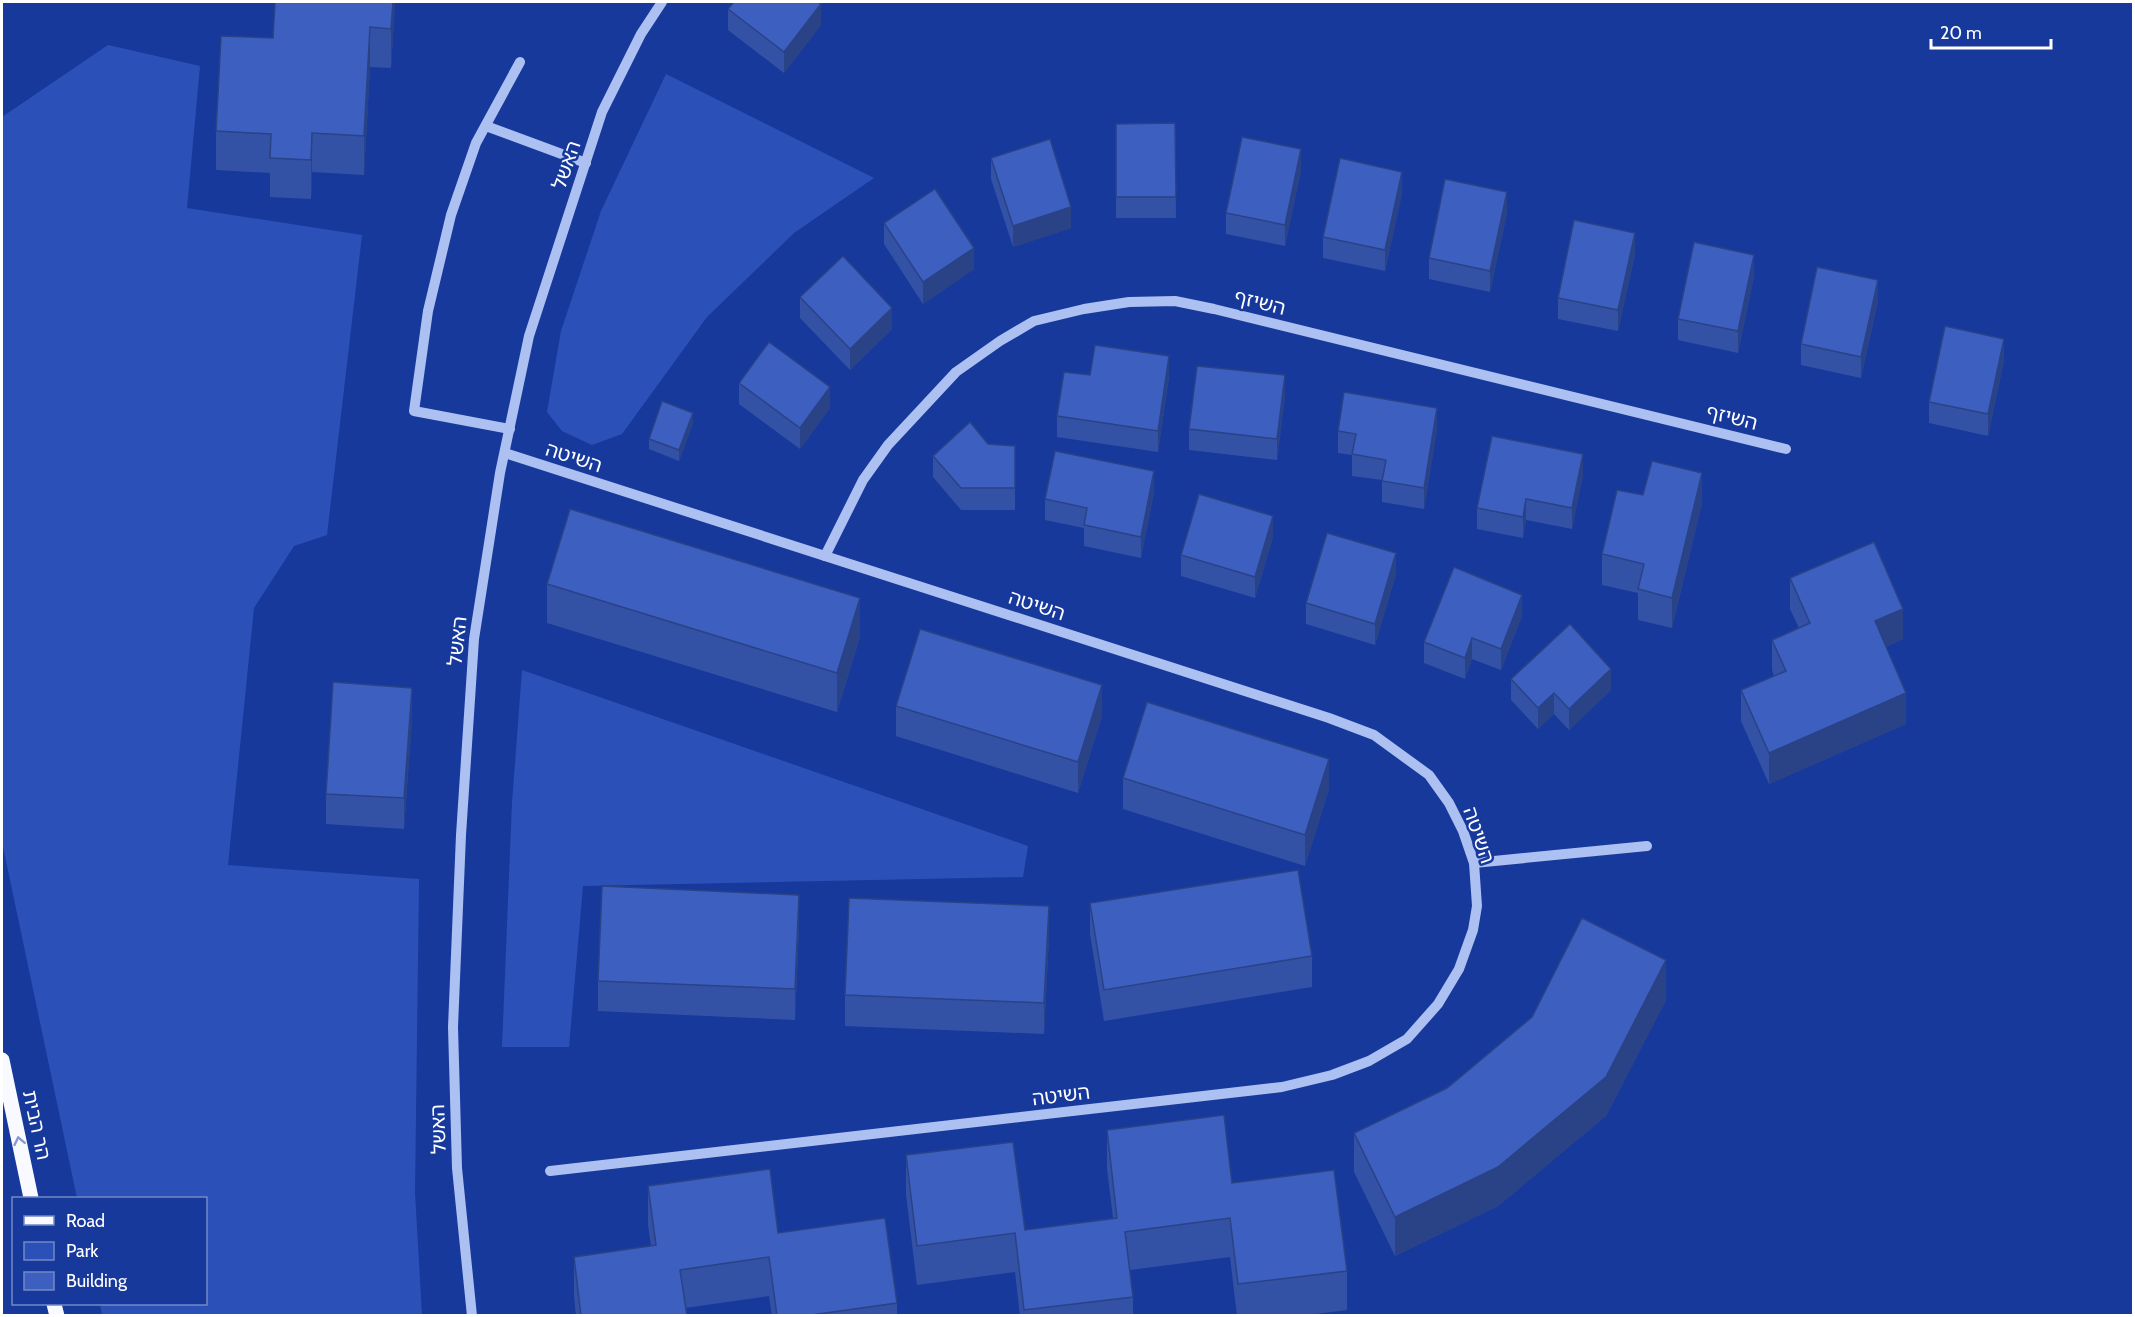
<svg xmlns="http://www.w3.org/2000/svg" width="2135" height="1317" viewBox="0 0 2135 1317" font-family="Cabin,'Noto Sans Hebrew',sans-serif">
<rect width="100%" height="100%" fill="#17399b"/>
<g fill="#2b51b9">
<path d="M108,45L200,66L187,208L362,235L327,535L294,546L254,608L228,865L419,879L415,1193L422,1315H102L100,1304H206V1198H77L2,842V117Z"/>
<path d="M666,74L874,178L794,233L707,317L622,434L592,445L562,431L547,412L561,331L601,211Z"/>
<path d="M522,670L1028,846L1023,877L583,886L569,1047H502L512,803Z"/>
</g>
<g fill="none" stroke-linecap="round" stroke-linejoin="round">
<g stroke="#adc0f2" stroke-width="10">
<path d="M486,126L586,163"/>
<path d="M510,429L414,411L428,311L451,215L476,143L520,62"/>
<path d="M505,453L1329,718L1374,735L1429,775L1449,803L1463,831L1474,863L1477,906L1473,930L1459,969L1438,1004L1407,1039L1369,1061L1332,1075L1282,1087L550,1171"/>
<path d="M825,556L863,480L888,445L956,372L1000,341L1034,321L1084,309L1129,302L1175,301L1214,309L1786,449"/>
<path d="M1474,863L1647,846"/>
<path d="M472,1316L457,1168L453,1027L461,835L474,639L500,473L529,336L602,112L641,34L662,2"/>
</g>
<g stroke="#f8faff" stroke-width="15">
<path d="M2,1060L31,1198"/>
<path d="M54,1304L57,1316"/>
</g>
</g>
<g fill="#3452a5">
<path d="M395,2L391,68L370,67L364,175L312,172L311,199L270,197V173L216,170V131L273,38Z"/>
<path d="M728,9L821,25L784,73L728,30Z"/>
<path d="M1175,123L1176,218H1116V124Z"/>
<path d="M991,158L1071,228L1013,247L991,179Z"/>
<path d="M1301,170L1285,246L1226,234V213Z"/>
<path d="M1402,193L1385,271L1323,258V237Z"/>
<path d="M1507,213L1490,292L1429,279V258Z"/>
<path d="M884,223L974,269L923,304L884,244Z"/>
<path d="M1635,254L1618,331L1558,319V298Z"/>
<path d="M1754,276L1738,353L1678,340V319Z"/>
<path d="M800,297L892,329L850,370L800,318Z"/>
<path d="M1878,301L1861,378L1801,365V344Z"/>
<path d="M2004,360L1988,436L1929,423V402Z"/>
<path d="M1090,375L1169,377L1158,452L1057,437V416Z"/>
<path d="M739,383L830,408L800,449L739,404Z"/>
<path d="M1285,396L1277,460L1189,450V429Z"/>
<path d="M693,423L679,461L649,449V439Z"/>
<path d="M1437,429L1424,509L1382,502V480L1352,476V455L1338,453V431Z"/>
<path d="M1015,446V510H961L933,477V456Z"/>
<path d="M1583,475L1572,529L1526,520L1523,538L1477,529V508Z"/>
<path d="M1154,492L1141,558L1084,546V528L1045,520V499Z"/>
<path d="M1643,495L1702,503L1672,628L1638,620V593L1602,585V554Z"/>
<path d="M1273,537L1255,598L1181,576V555Z"/>
<path d="M1396,574L1375,645L1306,624V603Z"/>
<path d="M1790,578L1903,639L1886,647L1906,724L1769,784L1741,721V690L1774,676L1772,670V640L1799,628L1790,609Z"/>
<path d="M547,584L860,637L837,712L547,623Z"/>
<path d="M1522,616L1501,670L1472,659L1465,679L1424,663V642Z"/>
<path d="M1511,679L1611,690L1569,730L1554,714L1538,729L1511,700Z"/>
<path d="M896,706L1102,716L1078,793L896,736Z"/>
<path d="M412,718L404,829L326,824V794Z"/>
<path d="M1123,778L1329,789L1305,866L1123,809Z"/>
<path d="M1090,903L1312,956V987L1104,1021L1090,934Z"/>
<path d="M799,926L795,1020L598,1011V981Z"/>
<path d="M1049,937L1044,1034L845,1026V995Z"/>
<path d="M1666,1000L1606,1116L1498,1206L1395,1256L1354,1172V1133Z"/>
<path d="M1107,1130L1232,1183L1347,1271V1310L1300,1316H1237L1230,1257L1130,1270L1133,1297V1316H1020L1015,1272L917,1285L906,1194V1155L1025,1230L1113,1218L1107,1169Z"/>
<path d="M648,1186L778,1233L897,1303V1316H772L769,1296L685,1308L687,1316H576L574,1296V1257L651,1246L648,1225Z"/>
</g>
<g fill="#2a4286">
<path d="M393,2H395L391,68V29Z"/>
<path d="M821,4V25L784,73V52Z"/>
<path d="M370,27V67L364,175V136Z"/>
<path d="M312,133V172L311,199V160Z"/>
<path d="M1301,149V170L1285,246V225Z"/>
<path d="M1402,172V193L1385,271V250Z"/>
<path d="M1507,192V213L1490,292V271Z"/>
<path d="M1071,207V228L1013,247V226Z"/>
<path d="M1635,233V254L1618,331V310Z"/>
<path d="M974,248V269L923,304V282Z"/>
<path d="M1754,255V276L1738,353V331Z"/>
<path d="M1878,280V301L1861,378V357Z"/>
<path d="M892,308V329L850,370V349Z"/>
<path d="M2004,339V360L1988,436V414Z"/>
<path d="M1169,356V377L1158,452V431Z"/>
<path d="M1285,375V396L1277,460V439Z"/>
<path d="M830,387V408L800,449V428Z"/>
<path d="M1437,408V429L1424,509V488Z"/>
<path d="M693,413V423L679,461V450Z"/>
<path d="M1583,454V475L1572,529V508Z"/>
<path d="M1154,471V492L1141,558V537Z"/>
<path d="M1702,473V503L1672,628V598Z"/>
<path d="M1526,499V520L1523,538V517Z"/>
<path d="M1273,516V537L1255,598V577Z"/>
<path d="M1396,553V574L1375,645V624Z"/>
<path d="M1522,595V616L1501,670V649Z"/>
<path d="M860,598V637L837,712V673Z"/>
<path d="M1903,609V639L1875,652V621Z"/>
<path d="M1472,638V659L1465,679V658Z"/>
<path d="M1611,669V690L1569,730V709Z"/>
<path d="M1102,685V716L1078,793V762Z"/>
<path d="M412,688V718L404,829V798Z"/>
<path d="M1554,693V714L1538,729V708Z"/>
<path d="M1906,693V724L1769,784V753Z"/>
<path d="M1329,759V789L1305,866V835Z"/>
<path d="M799,895V926L795,1020V989Z"/>
<path d="M1049,906V937L1044,1034V1003Z"/>
<path d="M1666,960V1000L1606,1116L1498,1206L1395,1256V1217Z"/>
</g>
<g fill="#3c5fc0" stroke="#2a4286" stroke-width="1.5">
<path d="M275,2H393L391,29L370,27L364,136L312,133L311,160L270,158L271,134L216,131L221,36L273,38Z"/>
<path d="M734,2H818L821,4L784,52L728,9Z"/>
<path d="M1175,123L1176,197H1116V124Z"/>
<path d="M1242,137L1301,149L1285,225L1226,213Z"/>
<path d="M1050,139L1071,207L1013,226L991,158Z"/>
<path d="M1340,158L1402,172L1385,250L1323,237Z"/>
<path d="M1445,179L1507,192L1490,271L1429,258Z"/>
<path d="M935,189L974,248L923,282L884,223Z"/>
<path d="M1574,220L1635,233L1618,310L1558,298Z"/>
<path d="M1694,242L1754,255L1738,331L1678,319Z"/>
<path d="M843,256L892,308L850,349L800,297Z"/>
<path d="M1817,267L1878,280L1861,357L1801,344Z"/>
<path d="M1945,326L2004,339L1988,414L1929,402Z"/>
<path d="M769,342L830,387L800,428L739,383Z"/>
<path d="M1095,345L1169,356L1158,431L1057,416L1064,372L1090,375Z"/>
<path d="M1197,366L1285,375L1277,439L1189,429Z"/>
<path d="M1344,392L1437,408L1424,488L1382,481L1386,460L1352,454L1356,434L1338,431Z"/>
<path d="M662,401L693,413L679,450L649,439Z"/>
<path d="M970,422L988,444L1015,446V488H961L933,456Z"/>
<path d="M1492,436L1583,454L1572,508L1526,499L1523,517L1477,508Z"/>
<path d="M1055,451L1154,471L1141,537L1084,525L1087,508L1045,499Z"/>
<path d="M1652,461L1702,473L1672,598L1638,589L1644,564L1602,554L1617,490L1643,495Z"/>
<path d="M1199,494L1273,516L1255,577L1181,555Z"/>
<path d="M570,509L860,598L837,673L547,584Z"/>
<path d="M1327,533L1396,553L1375,624L1306,603Z"/>
<path d="M1874,542L1903,609L1875,621L1906,693L1769,753L1741,690L1786,671L1772,640L1810,623L1790,578Z"/>
<path d="M1454,567L1522,595L1501,649L1472,638L1465,658L1424,642Z"/>
<path d="M1570,624L1611,669L1569,709L1554,693L1538,708L1511,679Z"/>
<path d="M920,629L1102,685L1078,762L896,706Z"/>
<path d="M333,682L412,688L404,798L326,794Z"/>
<path d="M1147,702L1329,759L1305,835L1123,778Z"/>
<path d="M1298,870L1312,956L1104,990L1090,903Z"/>
<path d="M602,886L799,895L795,989L598,981Z"/>
<path d="M849,898L1049,906L1044,1003L845,995Z"/>
<path d="M1582,918L1666,960L1606,1077L1498,1167L1395,1217L1354,1133L1447,1088L1532,1017Z"/>
<path d="M1224,1115L1232,1183L1334,1170L1347,1271L1238,1284L1230,1218L1125,1232L1133,1297L1024,1310L1015,1233L917,1246L906,1155L1013,1142L1025,1230L1117,1218L1107,1130Z"/>
<path d="M770,1169L778,1233L885,1218L897,1303L804,1316H777L769,1257L680,1270L687,1316H581L574,1257L656,1245L648,1186Z"/>
</g>
<defs><path id="oneway-chevron" d="M-2-3.5L2.5 0L-2 3.5" fill="none" stroke-width="1.6" stroke-linecap="round" stroke-linejoin="round" transform="scale(1.5)"/></defs>
<use stroke="#889acd" href="#oneway-chevron" transform="translate(19 1141) rotate(-102)"/>
<g text-anchor="middle" stroke-width="5" stroke-linejoin="round" paint-order="stroke">
<g font-size="20" fill="#fff" stroke="#17399b">
<text transform="translate(566 165) rotate(-71)" y="7">האשל</text>
<text transform="translate(1260 302) rotate(14)" y="7">השיזף</text>
<text transform="translate(1732 417) rotate(14)" y="7">השיזף</text>
<text transform="translate(574 457) rotate(18)" y="7">השיטה</text>
<text transform="translate(1037 605) rotate(18)" y="7">השיטה</text>
<text transform="translate(457 641) rotate(-84)" y="7">האשל</text>
<text transform="translate(1479 835) rotate(71)" y="7">השיטה</text>
<text transform="translate(1061 1095) rotate(-7)" y="7">השיטה</text>
<text transform="translate(37 1125) rotate(78)" y="7">הר הבית</text>
<text transform="translate(438 1129) rotate(-92)" y="7">האשל</text>
</g>
</g>
<rect width="2135" height="1317" fill="none" stroke="#ffffff" stroke-width="6"/>
<rect x="12" y="1197" width="195" height="108" fill="#17399b" stroke="#7488c3" stroke-width="1.5"/>
<rect x="24" y="1216" width="30" height="9" fill="#f8faff" stroke="#7488c3" stroke-width="1.5"/>
<text x="66" y="1227" font-size="18" fill="#ffffff">Road</text>
<rect x="24" y="1242" width="30" height="18" fill="#2b51b9" stroke="#7488c3" stroke-width="1.5"/>
<text x="66" y="1257" font-size="18" fill="#ffffff">Park</text>
<rect x="24" y="1272" width="30" height="18" fill="#3c5fc0" stroke="#7488c3" stroke-width="1.5"/>
<text x="66" y="1287" font-size="18" fill="#ffffff">Building</text>
<path d="M1931 39v9h120v-9" fill="none" stroke="#ffffff" stroke-width="3"/>
<text x="1940" y="39" font-size="18" fill="#ffffff" stroke="#17399b" stroke-width="4.5" paint-order="stroke">20 m</text>
</svg>
